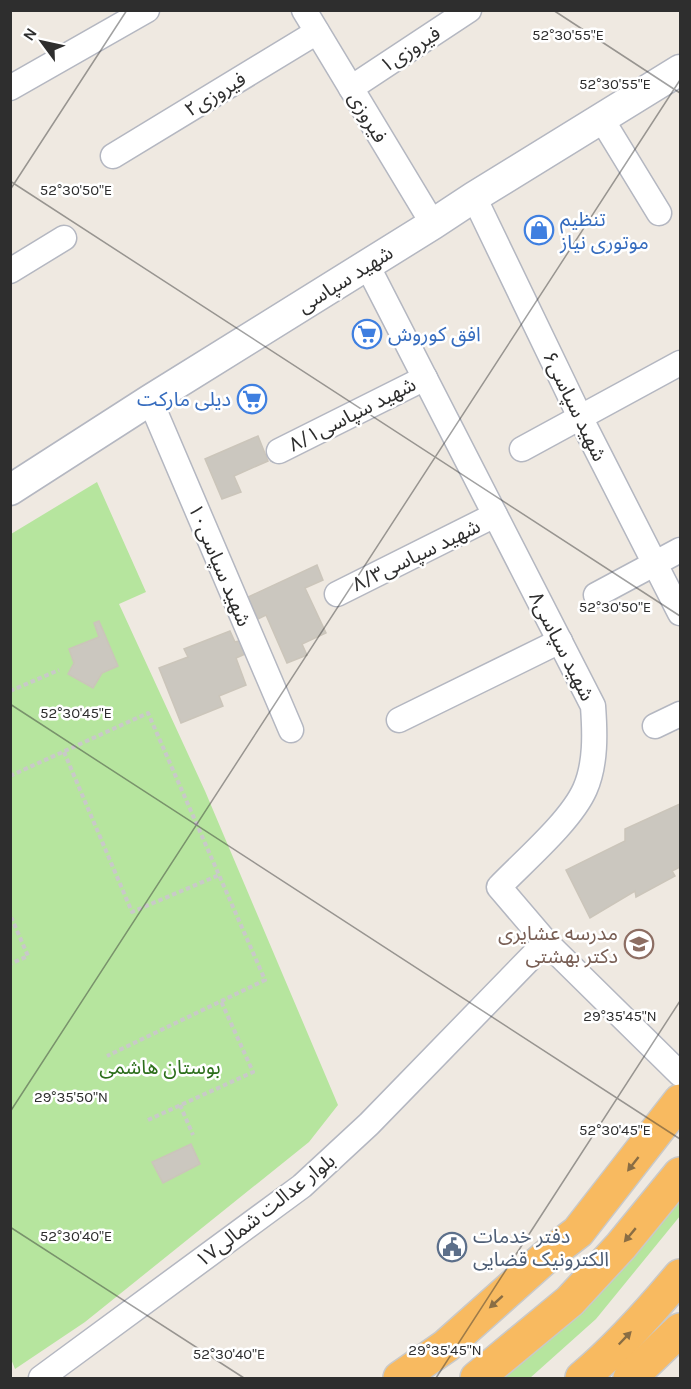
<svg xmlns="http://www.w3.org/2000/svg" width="691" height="1389" viewBox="0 0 691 1389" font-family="Karla,'Noto Sans Arabic',sans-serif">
<rect width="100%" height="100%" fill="#efe9e1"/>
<g fill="#b6e59e">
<path d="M97,482L146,592L119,604L205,791L338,1105L309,1142L85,1322L15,1369L11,1359V534Z"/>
<path d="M680,1198V1216L596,1319L530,1378H503L555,1332Z"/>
</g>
<g fill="#cbc7bf" stroke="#cbc5ba" stroke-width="1.5">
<path d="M258,436L268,461L234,476L241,492L222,499L205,459Z"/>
<path d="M317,565L323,580L305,588L326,633L302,644L307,655L287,663L266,615L258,619L248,597Z"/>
<path d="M99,621L118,666L102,673L93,688L68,674L74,663L69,649L99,637L94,623Z"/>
<path d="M230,631L235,642L239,641L245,654L236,658L246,685L219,696L223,706L181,723L159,668L188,657L184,649Z"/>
<path d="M680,804V867L672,871L675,876L636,897L635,891L590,918L566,870L625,841V829Z"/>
<path d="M191,1144L200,1164L163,1183L152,1162Z"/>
</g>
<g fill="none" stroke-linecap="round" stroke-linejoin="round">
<g stroke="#b4b7c1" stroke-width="27">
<g id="minor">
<path d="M304,10L433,224"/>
<path d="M10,88L147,10"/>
<path d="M351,88L469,10"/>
<path d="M601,118L659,213"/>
<path d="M113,156L317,32"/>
<path d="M474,197L580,417L680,613"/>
<path d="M367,265L593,706C595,733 596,764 585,789C571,821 524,861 499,887L546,942L680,1074"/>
<path d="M10,271L64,238"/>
<path d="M150,400L291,730"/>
<path d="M522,449L680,363"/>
<path d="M279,451L425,378"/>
<path d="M337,594L495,515"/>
<path d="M596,595L680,550"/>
<path d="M399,720L560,641"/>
<path d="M655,726L680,714"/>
<path d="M41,1378L302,1186L369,1124L546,942"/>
</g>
</g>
<g stroke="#b4b7c1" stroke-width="33">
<path id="tertiary" d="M10,490L150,400L433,224L474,197L680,70"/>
</g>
<g stroke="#c9c9c9" stroke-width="36">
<g id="trunk">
<path d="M400,1378L446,1346L548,1255L578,1232L680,1101"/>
<path d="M477,1378L570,1301L621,1246L680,1174"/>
<path d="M582,1378C618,1348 650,1312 680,1276"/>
<path d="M630,1378L680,1330"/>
</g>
</g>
<g stroke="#c9c9c9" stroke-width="4" stroke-dasharray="4.5 3" stroke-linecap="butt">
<path d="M10,691L59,670"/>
<path d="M64,752L132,912L219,875"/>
<path d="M10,776L148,713L265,980L107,1056"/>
<path d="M10,920L12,919L28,956L10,964"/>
<path d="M180,1105L193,1135"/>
<path d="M148,1120L253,1072L221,1001"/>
</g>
<use href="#minor" stroke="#fff" stroke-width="24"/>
<use href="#tertiary" stroke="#fff" stroke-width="30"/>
<use href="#trunk" stroke="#f8ba60" stroke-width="33"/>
</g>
<defs><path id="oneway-solid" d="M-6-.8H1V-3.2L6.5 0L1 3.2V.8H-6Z" transform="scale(1.5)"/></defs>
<g fill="#896d44">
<use href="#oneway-solid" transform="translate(633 1164) rotate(128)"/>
<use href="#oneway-solid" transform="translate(630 1235) rotate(130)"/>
<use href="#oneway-solid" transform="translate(496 1302) rotate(138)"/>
<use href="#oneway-solid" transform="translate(625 1338) rotate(-46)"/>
</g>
<path fill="none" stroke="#2e2e2e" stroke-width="1.5" stroke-opacity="0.45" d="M553,10L680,93M10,181L680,616M10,190L127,10M10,704L680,1139M10,1112L680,80M10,1227L244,1378M436,1378L680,1001"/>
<defs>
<g id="shop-ring" transform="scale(1.5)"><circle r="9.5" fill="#fff" stroke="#3f7fe0" stroke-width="1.5"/><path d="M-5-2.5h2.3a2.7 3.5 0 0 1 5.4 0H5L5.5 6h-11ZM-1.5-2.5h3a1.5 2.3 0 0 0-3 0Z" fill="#3f7fe0"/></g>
<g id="supermarket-ring" transform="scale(1.5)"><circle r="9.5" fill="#fff" stroke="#3f7fe0" stroke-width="1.5"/><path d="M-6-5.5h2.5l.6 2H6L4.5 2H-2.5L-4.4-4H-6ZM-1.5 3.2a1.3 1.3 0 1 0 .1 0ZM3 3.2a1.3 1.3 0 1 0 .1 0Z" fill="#3f7fe0"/></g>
<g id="school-ring" transform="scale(1.5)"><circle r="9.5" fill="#fff" stroke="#8d6e63" stroke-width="1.5"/><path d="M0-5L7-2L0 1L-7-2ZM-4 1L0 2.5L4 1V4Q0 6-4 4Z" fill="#8d6e63"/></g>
<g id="civic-ring" transform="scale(1.5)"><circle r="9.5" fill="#fff" stroke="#5c6f8a" stroke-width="1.5"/><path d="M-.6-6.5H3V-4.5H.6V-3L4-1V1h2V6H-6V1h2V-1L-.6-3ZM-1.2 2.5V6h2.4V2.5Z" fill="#5c6f8a"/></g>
</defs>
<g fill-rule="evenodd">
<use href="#shop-ring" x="539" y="230"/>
<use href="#supermarket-ring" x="367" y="334"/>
<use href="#supermarket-ring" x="252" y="399"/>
<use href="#school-ring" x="639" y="944"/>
<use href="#civic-ring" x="452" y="1247"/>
</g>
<g text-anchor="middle" stroke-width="5" stroke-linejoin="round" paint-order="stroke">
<g font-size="20" fill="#2e2e2e" stroke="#fff">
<text transform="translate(410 49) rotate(-33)" y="7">فیروزی۱</text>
<text transform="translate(215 94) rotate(-31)" y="7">فیروزی۲</text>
<text transform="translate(368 117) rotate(59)" y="7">فیروزی</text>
<text transform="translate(345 279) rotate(-32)" y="7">شهید سپاسی</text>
<text transform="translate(575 406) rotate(64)" y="7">شهید سپاسی۶</text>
<text transform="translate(352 414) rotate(-27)" y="7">شهید سپاسی۸/۱</text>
<text transform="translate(416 555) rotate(-26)" y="7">شهید سپاسی۸/۳</text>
<text transform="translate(220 565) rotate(67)" y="7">شهید سپاسی۱۰</text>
<text transform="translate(562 646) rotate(63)" y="7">شهید سپاسی۸</text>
<text transform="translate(265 1210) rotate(-38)" y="7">بلوار عدالت شمالی۱۷</text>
</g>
<g font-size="20" fill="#366cbe" stroke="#fff" text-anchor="start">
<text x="560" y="226">تنظیم<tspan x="560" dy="23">موتوری نیاز</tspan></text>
<text x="388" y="341">افق کوروش</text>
<text x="231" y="406" text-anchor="end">دیلی مارکت</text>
</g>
<g font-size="20" fill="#785e54" stroke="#fff" text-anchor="end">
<text x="618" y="940">مدرسه عشایری<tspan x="618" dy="23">دکتر بهشتی</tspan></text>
</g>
<g font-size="20" fill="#2c6e1b" stroke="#fff">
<text x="160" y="1074">بوستان هاشمی</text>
</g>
<g font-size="20" fill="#4e5e75" stroke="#fff" text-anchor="start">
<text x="473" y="1243">دفتر خدمات<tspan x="473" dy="23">الکترونیک قضایی</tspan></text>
</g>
</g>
<g font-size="15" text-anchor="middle" fill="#2e2e2e" stroke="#fff" stroke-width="5" stroke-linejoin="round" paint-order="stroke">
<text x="568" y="40">52°30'55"E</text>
<text x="615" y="89">52°30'55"E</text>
<text x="76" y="195">52°30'50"E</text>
<text x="615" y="612">52°30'50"E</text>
<text x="76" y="718">52°30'45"E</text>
<text x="620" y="1021">29°35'45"N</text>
<text x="71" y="1102">29°35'50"N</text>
<text x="615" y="1135">52°30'45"E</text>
<text x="76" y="1241">52°30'40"E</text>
<text x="445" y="1355">29°35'45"N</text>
<text x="229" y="1359">52°30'40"E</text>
</g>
<rect width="691" height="1389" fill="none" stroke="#2e2e2e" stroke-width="24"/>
<g transform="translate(42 42) rotate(303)" stroke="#ffffff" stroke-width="4.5" paint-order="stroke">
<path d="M0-4.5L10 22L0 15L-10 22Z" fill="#2e2e2e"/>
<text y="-9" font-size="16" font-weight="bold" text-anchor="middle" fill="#2e2e2e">N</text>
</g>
</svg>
